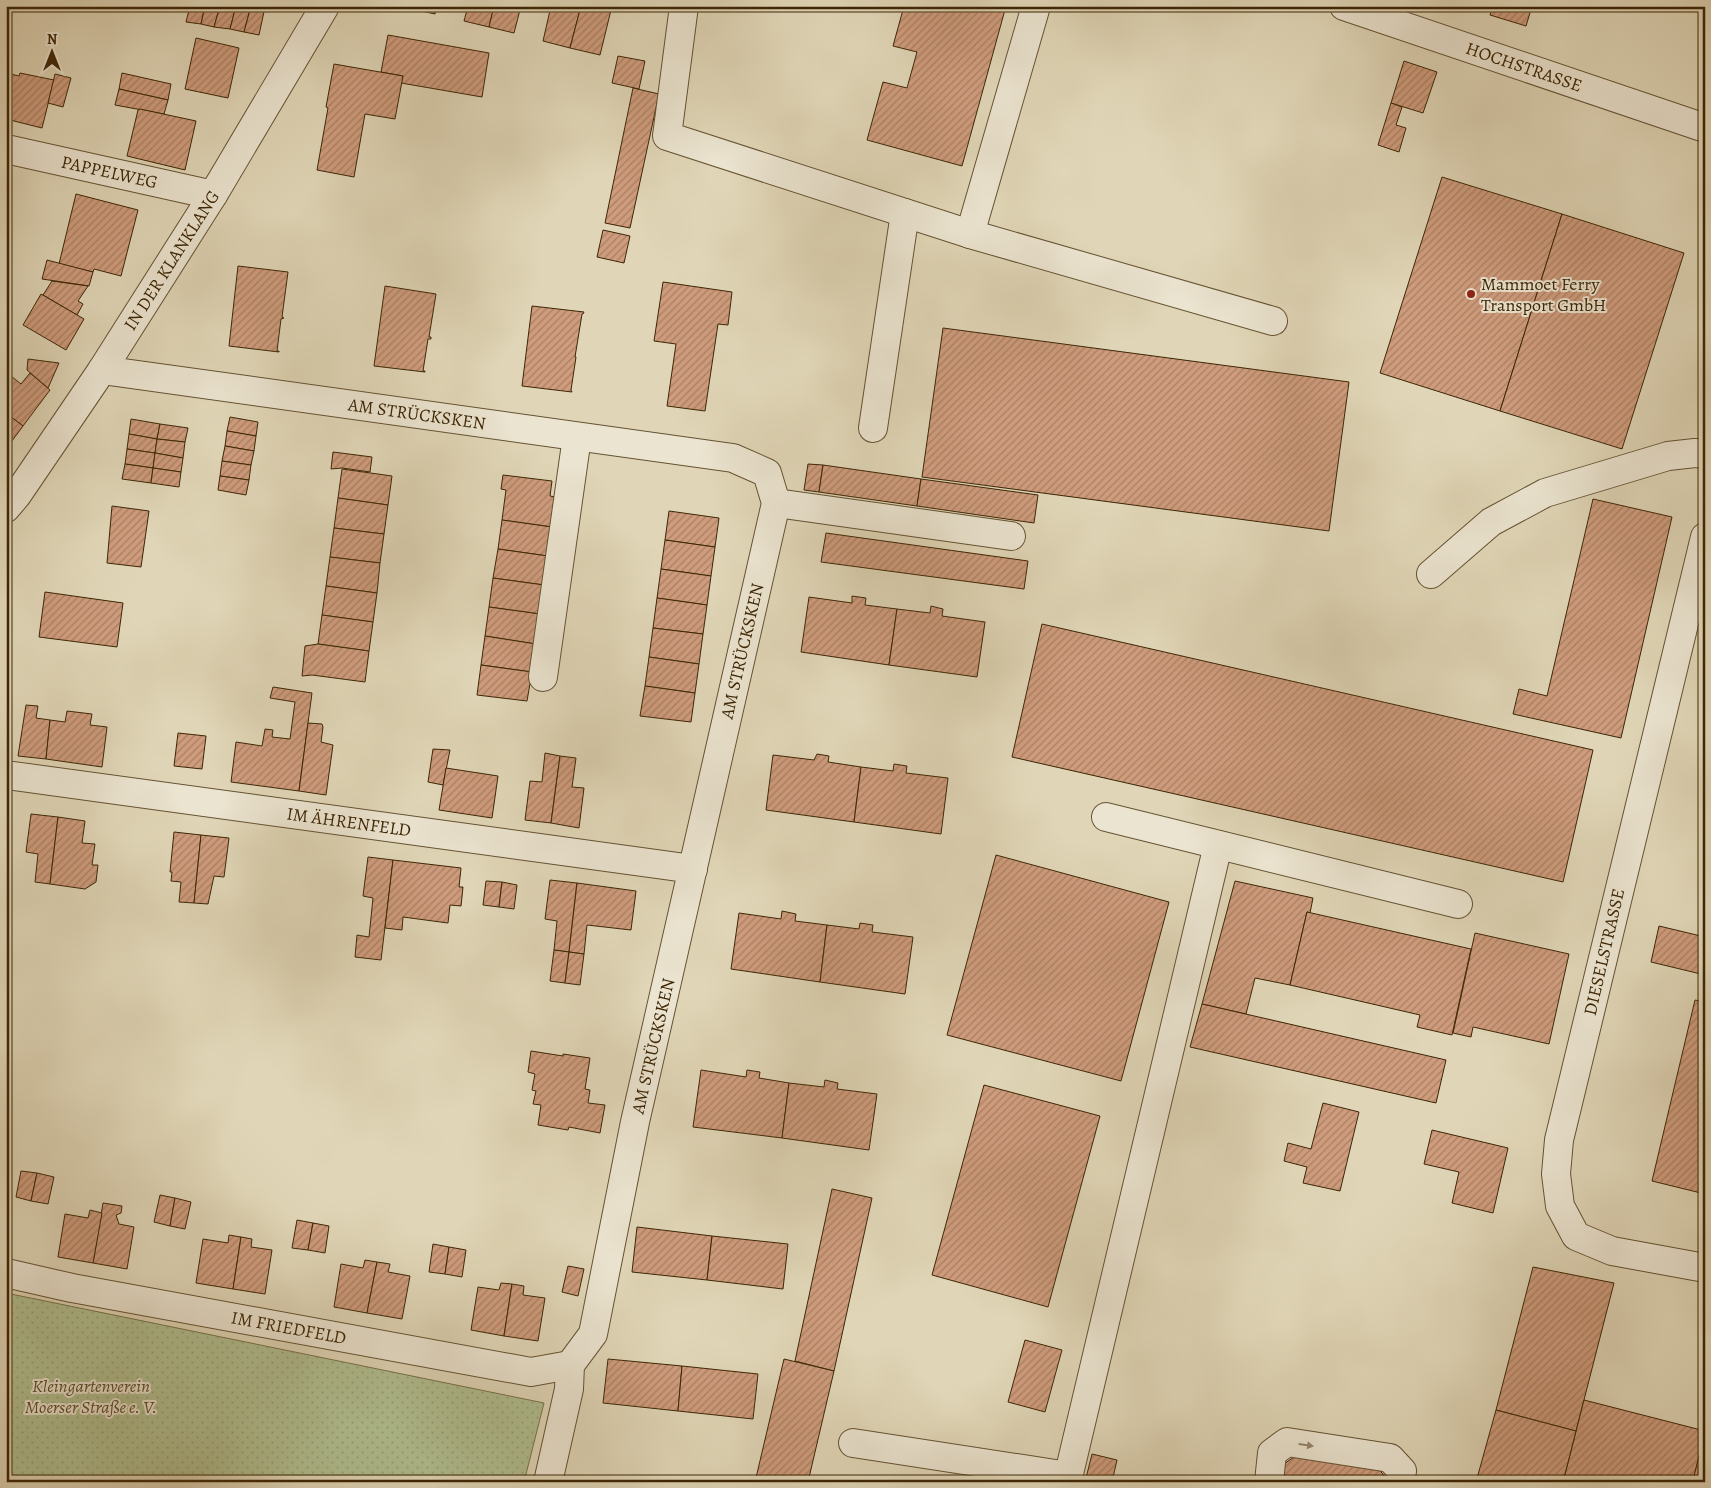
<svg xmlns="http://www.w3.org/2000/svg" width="1711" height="1488" viewBox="0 0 1711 1488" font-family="Alegreya,serif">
<defs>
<pattern id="garden-dots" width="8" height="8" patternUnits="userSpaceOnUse" patternTransform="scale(1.25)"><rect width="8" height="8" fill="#b0be90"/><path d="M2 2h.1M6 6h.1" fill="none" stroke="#98a37b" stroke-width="1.8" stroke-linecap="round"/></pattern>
<pattern id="building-hatch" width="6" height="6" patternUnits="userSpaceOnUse" patternTransform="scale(1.25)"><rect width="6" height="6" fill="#cf9c7d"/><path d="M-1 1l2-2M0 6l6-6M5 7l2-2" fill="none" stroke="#a97f64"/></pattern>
</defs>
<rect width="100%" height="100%" fill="#e0d6b7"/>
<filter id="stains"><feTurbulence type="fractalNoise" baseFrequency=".004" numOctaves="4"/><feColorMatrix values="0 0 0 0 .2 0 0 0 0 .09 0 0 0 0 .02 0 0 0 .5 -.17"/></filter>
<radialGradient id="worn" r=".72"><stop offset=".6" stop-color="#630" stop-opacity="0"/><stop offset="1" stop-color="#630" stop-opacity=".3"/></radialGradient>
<path fill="url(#garden-dots)" stroke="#76724a" d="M6,1293L544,1403L524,1482H6Z"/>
<g fill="url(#building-hatch)" stroke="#3c2605">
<path d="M190,6H205L201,24L186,22Z"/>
<path d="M205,6H220L214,27L201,24Z"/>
<path d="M220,6H236L230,29L214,27Z"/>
<path d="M236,6H251L244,32L230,29Z"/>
<path d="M251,6L265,7L259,35L244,32Z"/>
<path d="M408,6H437L435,14L408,8Z"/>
<path d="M468,6H494L489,27L464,21Z"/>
<path d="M494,6H521L514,33L489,27Z"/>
<path d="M551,6H581L570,48L543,41Z"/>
<path d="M581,6H612L600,55L570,48Z"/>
<path d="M904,6H1006L962,166L867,140L883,82L907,88L917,52L893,46Z"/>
<path d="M1493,6H1532L1526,26L1490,15Z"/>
<path d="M388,35L489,53L482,97L401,83L403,76L381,72Z"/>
<path d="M196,38L239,48L228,98L185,89Z"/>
<path d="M618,56L645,61L639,89L612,83Z"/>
<path d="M1404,61L1437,72L1423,113L1391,103Z"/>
<path d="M334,64L403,76L395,119L365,114L354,177L317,170L328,108L326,107Z"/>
<path d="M6,73L19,76L20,73L54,80L42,128L6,119Z"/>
<path d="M122,73L171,84L168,100L119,89Z"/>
<path d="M55,74L71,78L63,107L48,103Z"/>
<path d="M633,88L659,94L630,228L605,223Z"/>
<path d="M119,89L168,100L164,114L115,105Z"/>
<path d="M1391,103L1402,107L1396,125L1406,128L1399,152L1378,145Z"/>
<path d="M140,109L196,121L185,170L127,156L138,110Z"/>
<path d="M1442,177L1562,214L1500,411L1380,373Z"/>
<path d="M76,194L138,210L121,276L94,269L93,272L59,264Z"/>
<path d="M1562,214L1684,253L1622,449L1500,411Z"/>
<path d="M603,230L630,236L624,263L597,257Z"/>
<path d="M47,260L93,272L89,286L42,279Z"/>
<path d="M238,266L288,272L282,317L284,318L281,319L277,351H279V352L229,346Z"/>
<path d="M52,281L88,286L78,301L83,304L77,315L43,295Z"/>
<path d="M663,282L732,292L728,325L718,324L705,411L667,406L676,344L654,341Z"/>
<path d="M385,286L436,294L429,337H431V339H428L423,371H425V372L374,366Z"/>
<path d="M41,294L84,319L66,350L23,325Z"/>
<path d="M532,306L584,312L583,314H582L575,357H576L571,390L572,392L522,386Z"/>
<path d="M943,328L1349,382L1329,531L922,477Z"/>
<path d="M28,359L59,363L48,388L27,370Z"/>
<path d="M6,372L21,384L30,373L50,390L23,426L6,413Z"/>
<path d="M6,413L23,426L6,449Z"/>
<path d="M230,417L258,422L256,436L227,431Z"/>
<path d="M131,419L160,424L157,439L129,434Z"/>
<path d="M160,424L188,428L185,442L157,439Z"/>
<path d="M227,431L256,436L254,451L225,446Z"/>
<path d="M129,434L157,439L155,453L127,449Z"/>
<path d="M157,439L185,442L183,458L155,453Z"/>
<path d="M225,446L254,451L251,465L222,461Z"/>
<path d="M127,449L155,453L153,468L125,464Z"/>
<path d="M333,452L372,457L370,472L342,468L331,469Z"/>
<path d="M155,453L183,458L181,472L153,468Z"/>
<path d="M222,461L251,465L249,480L220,476Z"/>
<path d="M125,464L153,468L151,483L122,479Z"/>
<path d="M808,464L823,465L819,492L804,490Z"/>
<path d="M823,465L921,479L917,506L819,492Z"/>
<path d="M153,468L181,472L179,487L151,483Z"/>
<path d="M342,469L392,476L388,505L338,498Z"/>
<path d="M503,475L552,481L550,496L556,497L552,527L502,520L506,490L501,489Z"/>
<path d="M220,476L249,480L246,495L218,490Z"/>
<path d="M921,479L1038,495L1034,523L917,506Z"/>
<path d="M338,498L388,505L384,534L334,528Z"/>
<path d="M1593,499L1672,517L1621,738L1513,714L1519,689L1547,696Z"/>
<path d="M112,506L149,511L141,567L107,563Z"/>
<path d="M669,511L719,518L715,547L665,540Z"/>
<path d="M502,520L552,527L548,556L498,549Z"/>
<path d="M334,528L384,534L380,563L330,557Z"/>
<path d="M826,533L1028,561L1024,589L821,562Z"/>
<path d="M665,540L715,547L711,576L661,569Z"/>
<path d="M498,549L548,556L544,585L493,578Z"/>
<path d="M330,557L380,563L377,593L326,586Z"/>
<path d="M661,569L711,576L707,605L657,598Z"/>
<path d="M493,578L544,585L540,614L489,607Z"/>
<path d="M326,586L377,593L373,622L322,615Z"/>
<path d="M45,592L123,603L117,647L39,637Z"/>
<path d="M852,596L866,598L865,605L897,609L889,665L801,652L809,597L852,603Z"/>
<path d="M657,598L707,605L703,634L653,628Z"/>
<path d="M931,606L943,609L942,616L985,622L977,677L889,665L897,609L930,613Z"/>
<path d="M489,607L540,614L536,644L485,636Z"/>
<path d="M322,615L373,622L369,651L318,644Z"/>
<path d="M1042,624L1593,750L1563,882L1012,757Z"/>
<path d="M653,628L703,634L699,664L649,657Z"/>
<path d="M485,636L536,644L532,672L481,665Z"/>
<path d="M318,644L369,651L365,682L312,675L302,676L305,646Z"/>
<path d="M649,657L699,664L695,693L645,686Z"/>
<path d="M481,665L532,672L527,701L477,695Z"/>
<path d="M645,686L695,693L691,722L640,716Z"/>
<path d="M273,687L312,693L299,791L231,782L236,742L262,746L265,729L273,730L272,737L290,739L295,702L270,698Z"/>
<path d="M26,705L38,706L36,718L50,720L46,759L18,756Z"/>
<path d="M67,711L92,714L90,725L107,727L102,767L46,759L50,720L65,722Z"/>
<path d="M308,723L322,724L323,727L321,742L333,745L326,795L299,791Z"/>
<path d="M178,733L206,736L202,769L174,766Z"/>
<path d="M433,749L450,750L443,785L428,782Z"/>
<path d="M545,753L560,756L551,823L525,820L530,781L542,782Z"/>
<path d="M817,754L829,756L828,762L861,767L854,822L766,810L773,755L814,760Z"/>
<path d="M560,756L576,758L572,787L584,788L579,828L551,823Z"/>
<path d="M894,764L907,766L906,773L948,778L941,834L854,822L861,767L893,771Z"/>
<path d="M446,768L498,776L492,818L439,810Z"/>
<path d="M31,814L58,817L50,884L35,882L38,854L26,852Z"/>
<path d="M58,817L85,821L82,843L95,844L92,865H98L96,882L85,889L50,884Z"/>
<path d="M174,832L201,835L194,903L179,902L181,882L171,881L172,872H170Z"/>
<path d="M201,835L229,838L224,877L214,876L208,904L194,903Z"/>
<path d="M996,855L1169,902L1121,1081L947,1035Z"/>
<path d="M368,857L393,860L381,960L355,957L357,935L369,937L373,898L363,896Z"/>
<path d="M393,860L461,868L459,887H463L461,906L450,905L448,923L403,917L402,930L385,928Z"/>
<path d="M550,880L577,883L569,952L554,950L557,921L545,919Z"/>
<path d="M486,881L502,882L499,907L483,905Z"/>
<path d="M1235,881L1313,898L1310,913L1307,912L1290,985L1255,978L1246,1014L1202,1004Z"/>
<path d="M502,882L517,885L514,909L499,907Z"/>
<path d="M577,883L636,891L631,930L587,925L584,954L569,952Z"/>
<path d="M782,911L796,914L795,921L827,925L820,982L731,969L739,913L781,919Z"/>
<path d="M1307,912L1471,949L1452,1035L1417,1027L1420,1015L1290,985Z"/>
<path d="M860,923L873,925L872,932L913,937L905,994L820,982L827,925L859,929Z"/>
<path d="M1659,926L1705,937V975L1651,962Z"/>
<path d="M1475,933L1569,954L1549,1044L1473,1027L1471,1037L1453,1033Z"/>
<path d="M554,950L569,952L565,983L550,981Z"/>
<path d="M569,952L584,954L580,985L565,983Z"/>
<path d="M1695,1000L1705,1002V1194L1652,1181Z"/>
<path d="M1202,1004L1446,1060L1436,1103L1190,1047Z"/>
<path d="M531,1051L563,1056V1054L590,1058L585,1089L590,1090L588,1103L605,1105L600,1133L569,1127L568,1130L538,1125L541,1105L533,1104L536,1091L532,1090L535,1074L528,1072Z"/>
<path d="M701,1070L746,1077L747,1070L760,1072L759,1078L789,1083L782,1138L693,1127Z"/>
<path d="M825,1080L838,1083L837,1089L877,1094L869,1150L782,1138L789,1083L824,1087Z"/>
<path d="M984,1085L1100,1116L1048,1307L932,1275Z"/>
<path d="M1323,1103L1359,1112L1340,1191L1303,1183L1307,1167L1284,1161L1288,1143L1311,1149Z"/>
<path d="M1432,1130L1508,1148L1493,1213L1452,1203L1459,1172L1424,1164Z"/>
<path d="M21,1171L37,1173L31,1201L16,1197Z"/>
<path d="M37,1173L54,1177L48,1204L31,1201Z"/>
<path d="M832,1189L872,1198L834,1371L795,1361Z"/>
<path d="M160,1195L175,1198L170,1226L154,1222Z"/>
<path d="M175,1198L191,1202L185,1229L170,1226Z"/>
<path d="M103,1203L122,1206L121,1213L116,1215L119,1224L134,1227L127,1269L93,1263Z"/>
<path d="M90,1210L102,1213L93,1263L58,1257L65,1214L88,1218Z"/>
<path d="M297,1220L313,1223L308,1250L292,1248Z"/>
<path d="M313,1223L329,1226L325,1253L308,1250Z"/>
<path d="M637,1227L712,1236L707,1280L632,1272Z"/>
<path d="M229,1235L241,1237L233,1289L196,1283L203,1239L228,1243Z"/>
<path d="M712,1236L788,1244L783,1289L707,1280Z"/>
<path d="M241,1237L252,1239L251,1247L272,1250L265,1294L233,1289Z"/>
<path d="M433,1244L449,1247L445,1274L429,1272Z"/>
<path d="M449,1247L466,1250L462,1277L445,1274Z"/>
<path d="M365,1260L377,1262L367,1313L334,1307L341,1264L363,1268Z"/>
<path d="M377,1262L390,1264L388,1272L410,1276L402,1319L367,1313Z"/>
<path d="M568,1266L584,1269L578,1296L562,1292Z"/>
<path d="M1533,1267L1614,1283L1576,1431L1496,1410Z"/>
<path d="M501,1283L512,1284L504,1336L471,1330L478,1287L499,1290Z"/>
<path d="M512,1284L524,1286L523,1295L545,1298L538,1341L504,1336Z"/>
<path d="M1025,1340L1062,1350L1045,1412L1008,1402Z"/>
<path d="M608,1359L682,1366L678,1411L603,1403Z"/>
<path d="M784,1359L834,1371L808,1482H755Z"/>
<path d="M682,1366L758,1374L753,1419L678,1411Z"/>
<path d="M1584,1400L1705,1431L1693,1482H1563Z"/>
<path d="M1496,1410L1576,1431L1563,1482H1476Z"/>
<path d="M1092,1454L1117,1460L1112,1482H1085Z"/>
<path d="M1297,1455L1376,1466L1387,1479L1386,1482H1280L1281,1466Z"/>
<path d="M1699,1456L1705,1457V1482L1693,1480Z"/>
</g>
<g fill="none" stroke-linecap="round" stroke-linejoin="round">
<g stroke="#655232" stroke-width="30">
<g id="minor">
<path d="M684,6L667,136L970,234"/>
<path d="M1036,6L970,234L1273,321"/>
<path id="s1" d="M1344,6L1705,128"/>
<path id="s2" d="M6,149L213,195"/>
<path id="s3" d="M102,370L733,458L767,473L776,503L635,1122L593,1334L570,1365L569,1389L548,1482"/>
<path d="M873,428L905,213"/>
<path d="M776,503L1011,536"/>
<path id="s4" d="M6,508L17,495L102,370L213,195L325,6"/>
<path d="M1705,537L1559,1140L1556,1174L1560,1206L1576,1236L1612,1251L1705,1268"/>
<path d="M1431,574L1491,522L1545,493L1668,456L1695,453L1705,454"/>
<path d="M543,677L577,437"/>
<path id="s5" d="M6,775L693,869"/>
<path d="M1106,817L1458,904"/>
<path id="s6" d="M6,1273L72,1288L531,1372L570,1365"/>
<path d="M853,1443L1068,1476"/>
<path d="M1067,1482L1218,845"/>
<path d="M1269,1482L1272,1453L1287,1442L1390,1458L1402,1471L1400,1482"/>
</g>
</g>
<use href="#minor" stroke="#ebe4d0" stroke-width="28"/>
</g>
<defs><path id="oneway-solid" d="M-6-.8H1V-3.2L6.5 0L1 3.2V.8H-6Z" transform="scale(1.25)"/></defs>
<use fill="#94856a" href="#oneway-solid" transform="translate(1306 1445) rotate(8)"/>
<circle fill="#8f2418" stroke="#ebe4d0" stroke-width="2" cx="1471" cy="294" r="5"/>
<g text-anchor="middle" stroke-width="4" stroke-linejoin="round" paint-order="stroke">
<g font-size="18" fill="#3c2605" stroke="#ebe4d0">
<text dy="6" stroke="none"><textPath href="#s1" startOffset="190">HOCHSTRASSE</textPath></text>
<text dy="6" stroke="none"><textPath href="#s2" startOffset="106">PAPPELWEG</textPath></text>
<text dy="6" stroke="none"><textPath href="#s4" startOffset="298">IN DER KLANKLANG</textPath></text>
<text dy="6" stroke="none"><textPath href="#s3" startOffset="318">AM STRÜCKSKEN</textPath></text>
<text transform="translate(742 651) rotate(-77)" y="6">AM STRÜCKSKEN</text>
<text dy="6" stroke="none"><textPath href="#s5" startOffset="346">IM ÄHRENFELD</textPath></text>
<text transform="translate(1604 952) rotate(-77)" y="6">DIESELSTRASSE</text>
<text transform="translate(653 1046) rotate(-77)" y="6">AM STRÜCKSKEN</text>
<text dy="6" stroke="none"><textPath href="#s6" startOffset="288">IM FRIEDFELD</textPath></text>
</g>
<g font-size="18" fill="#3c2605" stroke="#ebe4d0" text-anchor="start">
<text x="1481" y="290">Mammoet Ferry<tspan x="1481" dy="21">Transport GmbH</tspan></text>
</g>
<g font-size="18" font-style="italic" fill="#594c28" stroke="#ebe4d0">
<text x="91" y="1392">Kleingartenverein<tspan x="91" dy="21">Moerser Straße e. V.</tspan></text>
</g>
</g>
<rect width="1711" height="1488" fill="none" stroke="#e0d6b7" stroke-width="25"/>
<rect x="8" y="8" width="1696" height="1473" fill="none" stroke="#3c2605" stroke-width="2.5"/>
<rect x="12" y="12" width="1686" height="1463" fill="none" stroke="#3c2605"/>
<g transform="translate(52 52)" stroke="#ebe4d0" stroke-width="4" paint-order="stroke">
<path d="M0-4L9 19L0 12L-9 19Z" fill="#3c2605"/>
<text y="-8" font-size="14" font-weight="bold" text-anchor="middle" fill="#3c2605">N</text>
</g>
<rect width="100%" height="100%" filter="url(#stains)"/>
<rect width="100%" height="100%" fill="url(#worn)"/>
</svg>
